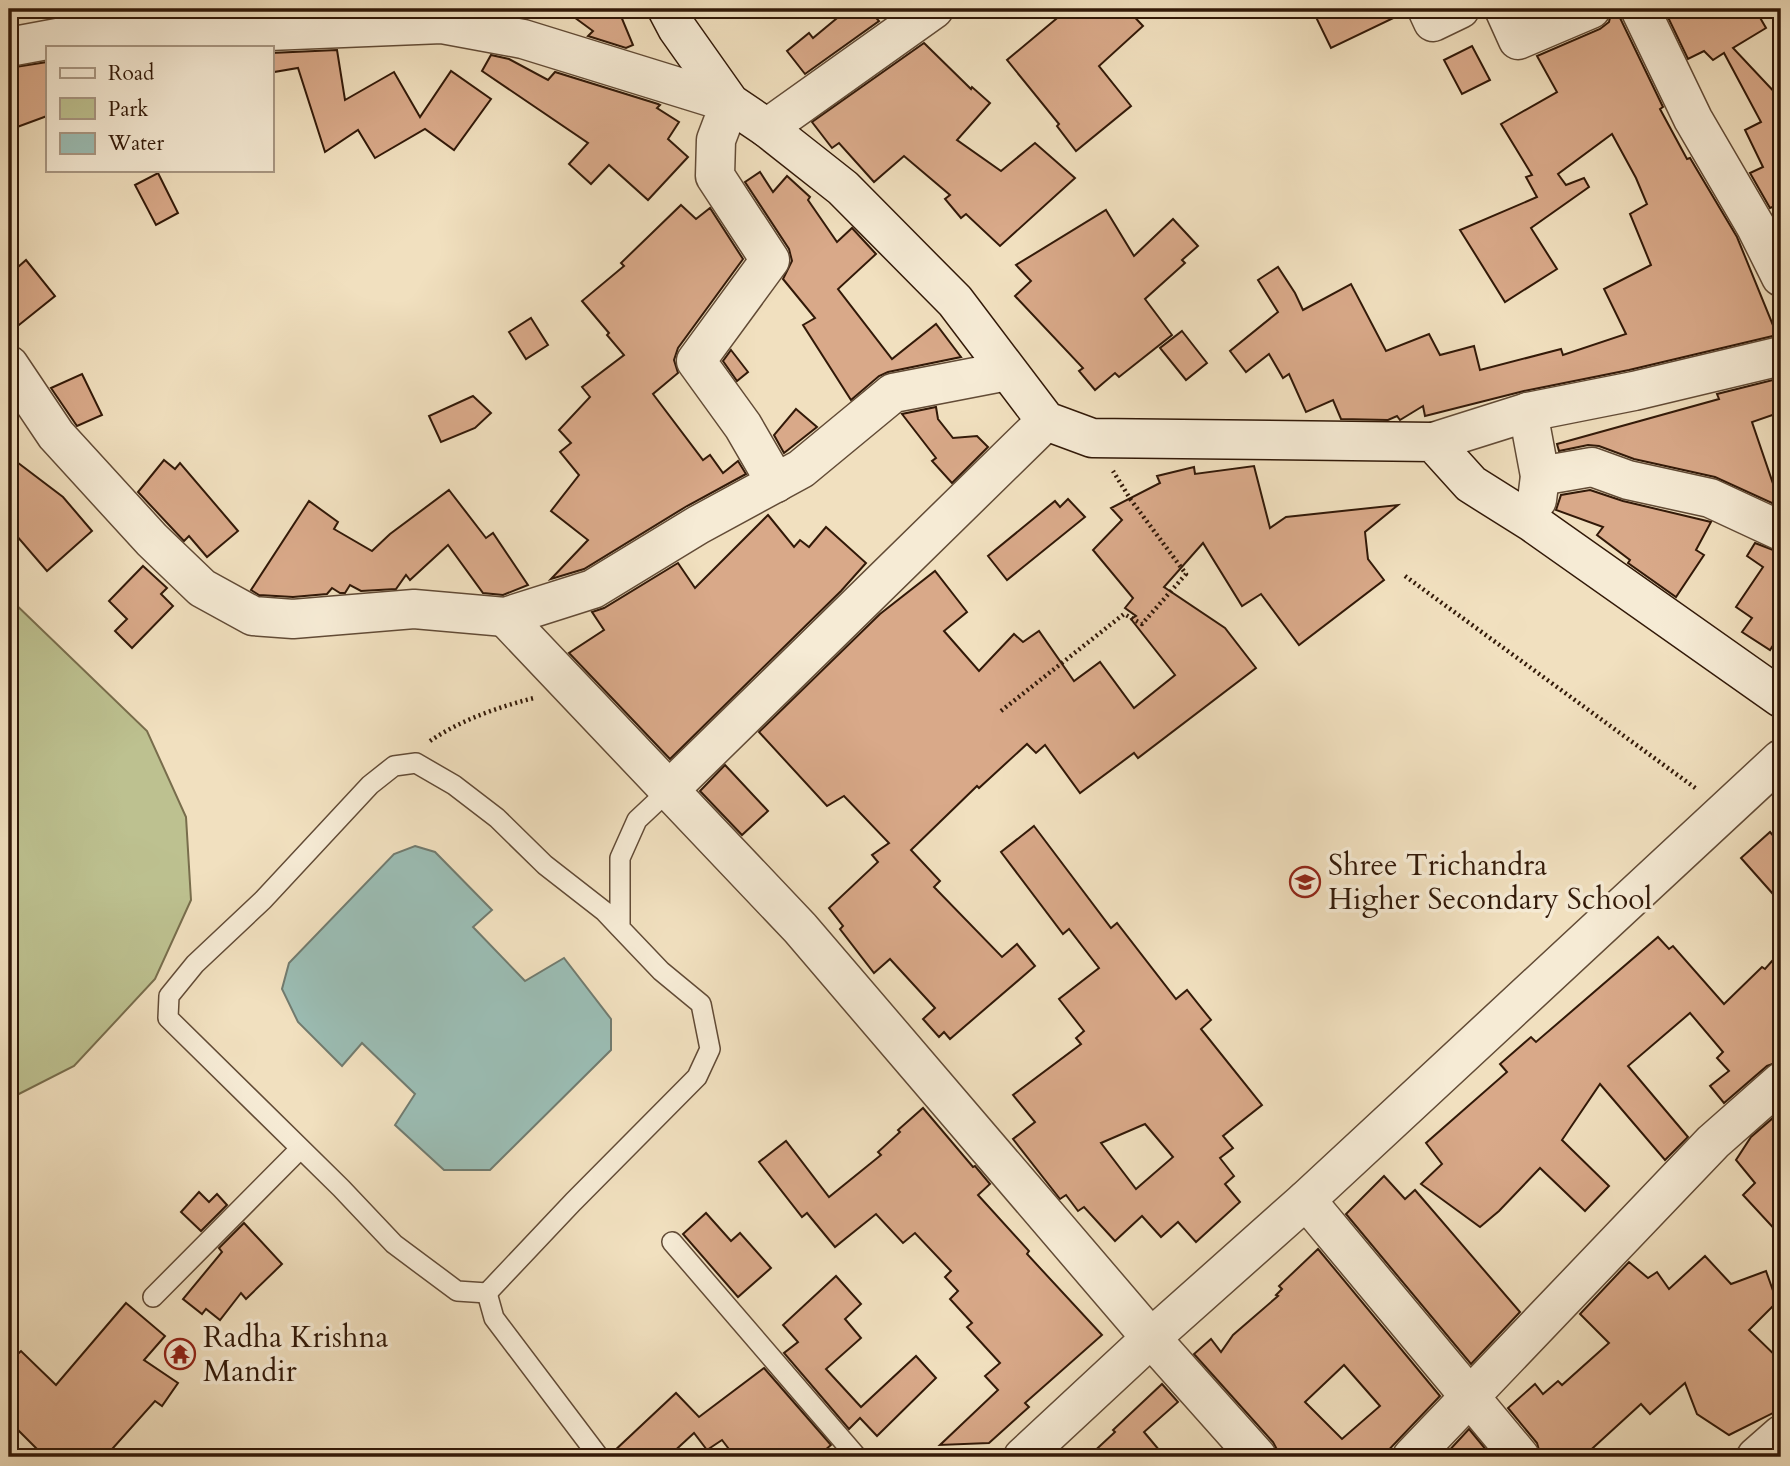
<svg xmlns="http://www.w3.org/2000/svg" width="1790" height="1466" viewBox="0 0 1790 1466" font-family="Cardo,serif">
<rect width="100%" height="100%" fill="#f1e0bf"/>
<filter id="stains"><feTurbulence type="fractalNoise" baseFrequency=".00286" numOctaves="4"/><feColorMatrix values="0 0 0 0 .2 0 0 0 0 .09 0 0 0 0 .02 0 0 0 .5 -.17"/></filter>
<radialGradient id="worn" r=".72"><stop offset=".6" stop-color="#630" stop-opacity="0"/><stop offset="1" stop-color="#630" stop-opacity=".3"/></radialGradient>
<path fill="#bdc190" stroke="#786d4c" stroke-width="2" d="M9,598L147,731L186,817L191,900L155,979L74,1066L9,1099Z"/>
<path fill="#9bbdb4" stroke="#717b6f" stroke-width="2" d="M415,846L435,852L492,910L473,927L525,981L564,958L611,1019V1050L490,1170H444L395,1125L415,1094L362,1043L342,1066L298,1022L282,989L289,963L394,854Z"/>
<g fill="#d9a989" stroke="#321908" stroke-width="2" fill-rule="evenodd">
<path d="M563,9H618L633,45L626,48L588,36L593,31Z"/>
<path d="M848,9H868L879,21L805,74L787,51L809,33L813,38Z"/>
<path d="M1068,9H1127L1143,26L1099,66L1131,106L1076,151L1057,126L1059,124L1007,60Z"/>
<path d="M1312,9H1405L1406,12L1331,48Z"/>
<path d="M1612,9H1618L1620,18L1663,107L1660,109L1687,159L1690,158L1737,237L1777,335L1629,370L1524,391L1425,416L1423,406L1400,420L1397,416L1388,420L1341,419L1333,400L1306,412L1289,374L1283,378L1269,354L1246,372L1230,351L1278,312L1258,280L1278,267L1295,293L1303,310L1351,284L1386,351L1429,334L1440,355L1474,346L1480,370L1561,349L1563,355L1626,334L1604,289L1651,265L1630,214L1647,204L1636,178L1612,134L1558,174L1566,185L1584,178L1589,187L1531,228L1557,269L1505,302L1460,230L1537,197L1526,177L1532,175L1501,124L1557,92L1537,56L1600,29L1609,22Z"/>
<path d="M1664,9H1755L1766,28L1733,48L1781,99V207L1780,204L1770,208L1750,173L1763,167L1745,130L1761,122L1724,53L1713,60L1704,51L1688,59Z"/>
<path d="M924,43L971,89L972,87L990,103L957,140L1001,171L1035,143L1075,178L1000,246L966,214L961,218L945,199L950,195L904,156L874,182L839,143L832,148L812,122Z"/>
<path d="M1472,46L1490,80L1462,94L1444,60Z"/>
<path d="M337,50L345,100L394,72L420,117L451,71L491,99L454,150L425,129L375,158L358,130L325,152L298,68L274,72L271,53Z"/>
<path d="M491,55L509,59L548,80L555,72L658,104L660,105L657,108L679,122L668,139L688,157L648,200L609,165L591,184L569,164L588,143L482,71Z"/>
<path d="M47,62V116L9,130V68Z"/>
<path d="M760,172L773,192L787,176L810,197L808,200L837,242L852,228L876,254L838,289L892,359L936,324L961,357L888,372L879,376L851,400L803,325L815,318L783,279L792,261L789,249L745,182Z"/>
<path d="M158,173L178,213L156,225L135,185Z"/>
<path d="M681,205L696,219L710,208L743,259L678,348L674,360L678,373L653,394L703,460L710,455L723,473L738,461L746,474L687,506L584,569L551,579L588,540L551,511L579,475L560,452L571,443L559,430L590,397L582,387L624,355L607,335L609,333L582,301L624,266L621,263Z"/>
<path d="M1106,210L1134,256L1173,219L1198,246L1182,260L1185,263L1145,299L1172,335L1119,377L1115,373L1095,390L1079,371L1083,368L1015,296L1031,281L1016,265Z"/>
<path d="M26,260L55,296L9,333V275Z"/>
<path d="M531,318L548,345L526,359L509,332Z"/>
<path d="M1182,331L1207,363L1186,380L1160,348Z"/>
<path d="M731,350L748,372L737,381L723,361Z"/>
<path d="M82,374L102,415L77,426L51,388Z"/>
<path d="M1781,378V412L1752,422L1781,507L1715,477L1634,459L1599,446L1588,445L1559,451L1557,444L1719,399L1717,394Z"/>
<path d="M473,396L491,413L475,428L441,442L429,416Z"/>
<path d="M936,407L938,419L953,438L977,436L988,447L952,483L932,461L936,458L902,414Z"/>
<path d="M796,409L817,427L784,453L774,435Z"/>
<path d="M9,456L63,497L92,531L47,571L9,527Z"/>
<path d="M164,460L175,469L180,463L238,531L207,557L189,536L184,541L138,492Z"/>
<path d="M1254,466L1270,528L1286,517L1398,505L1365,532L1368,559L1384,580L1299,645L1261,594L1242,606L1203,543L1164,587L1225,628L1256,668L1138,758L1134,753L1080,793L1045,745L1036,753L1027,744L979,788L977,786L911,850L940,881L934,887L1002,957L1017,944L1035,966L950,1039L944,1032L939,1037L923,1019L935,1008L890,959L874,973L840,929L843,926L829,908L878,862L872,855L889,843L844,796L827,806L759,732L880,614L935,571L967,612L944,631L979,671L1014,634L1023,642L1039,631L1074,681L1100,662L1134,708L1175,675L1131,619L1136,616L1125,608L1133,598L1093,550L1122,520L1111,508L1160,483L1157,476L1194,467L1195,474Z"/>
<path d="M449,490L486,538L493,533L528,585L503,595L483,593L448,545L410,580L406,575L396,589L361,591L350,585L345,593H340L332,588L327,594L293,597L259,595L251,590L309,501L338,522L334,529L372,551L390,534Z"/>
<path d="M1590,490L1623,501L1711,522L1696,550L1704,555L1676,597L1628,563L1630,560L1597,535L1603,527L1556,510L1561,495Z"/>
<path d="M1068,499L1085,517L1007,580L988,556L1055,501L1060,507Z"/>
<path d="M768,515L794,547L800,540L809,547L826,527L866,563L841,591L670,759L569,653L604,630L592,612L604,608L678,563L695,588Z"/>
<path d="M1755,543L1781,553V633L1770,650L1742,632L1752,618L1736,607L1763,567L1747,556Z"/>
<path d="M143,566L167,588L161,594L173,606L132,648L115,631L127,619L109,601Z"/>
<path d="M725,765L768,811L742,835L700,791Z"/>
<path d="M1034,826L1111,928L1117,923L1176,999L1187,990L1211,1020L1201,1029L1262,1105L1223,1136L1233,1148L1220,1158L1234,1176L1225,1184L1240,1202L1196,1242L1178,1222L1161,1237L1142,1216L1115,1241L1084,1207L1078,1211L1066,1195L1060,1199L1013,1139L1035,1122L1013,1095L1081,1044L1076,1038L1084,1031L1059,999L1099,968L1069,929L1063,934L1001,852ZM1145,1124L1173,1157L1136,1189L1101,1143Z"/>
<path d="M1770,832L1781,845V903L1741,858Z"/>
<path d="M1658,937L1669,949L1673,946L1724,1004L1762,967L1765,969L1781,951V1061L1767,1066L1724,1103L1710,1086L1729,1071L1717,1058L1723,1052L1690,1013L1628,1066L1688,1137L1665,1160L1600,1084L1562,1140L1609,1186L1585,1211L1540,1168L1499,1211L1480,1227L1421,1184L1442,1164L1426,1143L1507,1072L1500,1064L1531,1037L1536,1042Z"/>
<path d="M923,1108L973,1167L975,1166L990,1184L978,1195L1029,1251L1027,1254L1102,1335L1025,1403L1029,1407L989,1443L940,1445L998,1390L985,1376L1000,1363L967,1327L972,1323L950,1299L958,1291L945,1277L951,1271L915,1233L903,1243L876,1214L835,1247L807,1213L802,1217L759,1162L786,1141L829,1197L881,1155L878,1152L900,1132L898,1130Z"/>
<path d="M1781,1111V1236L1743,1195L1755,1183L1736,1160L1751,1137Z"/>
<path d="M1384,1176L1405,1199L1415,1190L1520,1312L1471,1364L1346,1214Z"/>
<path d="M199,1192L209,1202L217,1194L227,1205L201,1231L181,1212Z"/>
<path d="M706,1213L731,1241L740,1233L771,1268L738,1297L683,1234Z"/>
<path d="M244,1223L282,1264L246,1299L241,1293L220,1320L206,1309L202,1314L183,1299L222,1252L219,1248Z"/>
<path d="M1318,1249L1440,1396L1382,1457H1281L1273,1442L1194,1354L1211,1339L1221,1352L1233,1335L1278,1296L1276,1295L1282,1289L1279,1286ZM1344,1365L1380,1406L1342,1439L1305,1402Z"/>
<path d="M1705,1256L1731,1284L1766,1271L1777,1302L1749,1330L1781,1361V1409L1729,1435L1697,1414L1685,1383L1650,1414L1641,1404L1583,1457H1541L1537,1443L1508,1408L1535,1384L1543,1394L1558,1381L1562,1385L1609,1343L1580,1314L1629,1262L1648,1278L1657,1272L1669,1289Z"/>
<path d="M836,1276L861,1304L845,1319L861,1338L826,1369L861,1407L916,1356L936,1378L877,1436L860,1418L849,1429L784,1353L798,1342L783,1325Z"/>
<path d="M126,1303L165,1336L144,1360L178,1383L162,1406L155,1401L105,1457H45L9,1421V1362L21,1351L56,1385Z"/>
<path d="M764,1368L831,1445L817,1457H735L722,1440L707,1450L694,1433L668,1457H611V1454L676,1393L699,1417Z"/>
<path d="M1162,1384L1178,1402L1144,1432L1165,1457H1088L1115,1432L1113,1430Z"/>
<path d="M1469,1429L1492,1457H1447L1445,1455Z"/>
</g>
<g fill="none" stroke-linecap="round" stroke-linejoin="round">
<g stroke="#624b36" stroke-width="22">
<g id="service">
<path d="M620,928L604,911L545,865L497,818L454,785L416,763L394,766L370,785L263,900L195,964L169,996L168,1018L341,1188L394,1244L457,1291L487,1293L573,1202L697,1077L710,1049L701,1004L661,971L620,928V858L637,820L669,790"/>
<path d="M672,1242L857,1457"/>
<path d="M487,1293L494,1318L599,1457"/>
<path d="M153,1297L300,1149"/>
</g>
</g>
<g stroke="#624b36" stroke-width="41">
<g id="minor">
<path d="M1427,9L1433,22L1460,9"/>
<path d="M1504,9L1518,40L1591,9"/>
<path d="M1640,9L1693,119L1756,227L1781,277"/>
<path d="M9,47L79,34L269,31L442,24L523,39L730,103L716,140L715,176L770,260L696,361L743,426L776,483"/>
<path d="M767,128L934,9"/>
<path d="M9,365L56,435L152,540L202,588L253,616L293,619L414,609L505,617L593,589L698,525L801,469L893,393L1007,371"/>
<path d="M1528,412L1540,476L1537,500"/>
<path d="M1433,442L1528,412L1634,391L1781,356"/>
<path d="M1540,476L1592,467L1628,480L1710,498L1781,531"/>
<path d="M505,617L800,928L1151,1338L1257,1457"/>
<path d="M669,790L1046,421"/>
<path d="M1306,1200L1520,1457"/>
<path d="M1023,1457L1151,1338L1306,1200L1781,759"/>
<path d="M1412,1457L1713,1142L1781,1082"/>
<path d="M1756,1457L1781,1435"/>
</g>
</g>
<g stroke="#321908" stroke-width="41">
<path id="secondary" d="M667,9L677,28L730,103L767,128L843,188L955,301L1046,421L1092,438L1433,442L1471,484L1533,523L1781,698"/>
</g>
<g stroke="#321908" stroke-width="4.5" stroke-dasharray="2 3.5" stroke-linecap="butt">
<path d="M1405,576L1698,790"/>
<path d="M1001,711L1124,614L1142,624L1186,574L1131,500L1113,471"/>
<path d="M430,741C461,720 498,707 534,698"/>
</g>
<use href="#service" stroke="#f6ebd5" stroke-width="19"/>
<use href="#minor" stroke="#f6ebd5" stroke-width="38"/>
<use href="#secondary" stroke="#f6ebd5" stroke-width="38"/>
</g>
<defs>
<g id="school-ring" transform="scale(1.575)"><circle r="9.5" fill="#f6ebd5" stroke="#8f2418" stroke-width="1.5"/><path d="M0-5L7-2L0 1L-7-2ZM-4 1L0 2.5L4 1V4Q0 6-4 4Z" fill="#8f2418"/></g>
<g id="temple-ring" transform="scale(1.575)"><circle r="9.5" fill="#f6ebd5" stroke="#8f2418" stroke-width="1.5"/><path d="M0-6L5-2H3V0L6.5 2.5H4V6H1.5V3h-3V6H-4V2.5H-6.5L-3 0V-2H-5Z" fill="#8f2418"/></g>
</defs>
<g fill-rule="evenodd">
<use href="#school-ring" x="1305" y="882"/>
<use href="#temple-ring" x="180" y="1354"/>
</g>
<g text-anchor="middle" stroke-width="7" stroke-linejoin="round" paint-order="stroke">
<g font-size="30" fill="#321908" stroke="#f6ebd5" text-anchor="start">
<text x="1328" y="875">Shree Trichandra<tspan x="1328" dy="34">Higher Secondary School</tspan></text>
<text x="203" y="1347">Radha Krishna<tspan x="203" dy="34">Mandir</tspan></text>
</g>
</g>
<rect width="1790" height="1466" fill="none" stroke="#f1e0bf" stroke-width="35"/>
<rect x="10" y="10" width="1769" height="1445" fill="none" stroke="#321908" stroke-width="3.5"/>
<rect x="18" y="18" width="1755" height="1431" fill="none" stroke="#321908" stroke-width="2"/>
<rect x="46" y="46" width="228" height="126" fill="#f6ebd5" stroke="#a89783" stroke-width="2"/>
<rect x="60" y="68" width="35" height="10" fill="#f6ebd5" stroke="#a89783" stroke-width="2"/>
<text x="108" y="80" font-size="21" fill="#321908">Road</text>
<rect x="60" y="98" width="35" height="21" fill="#bdc190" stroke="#a89783" stroke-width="2"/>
<text x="108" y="116" font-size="21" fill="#321908">Park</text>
<rect x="60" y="133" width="35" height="21" fill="#9bbdb4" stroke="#a89783" stroke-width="2"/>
<text x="108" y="150" font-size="21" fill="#321908">Water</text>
<rect width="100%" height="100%" filter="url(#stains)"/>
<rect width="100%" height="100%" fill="url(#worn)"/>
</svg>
